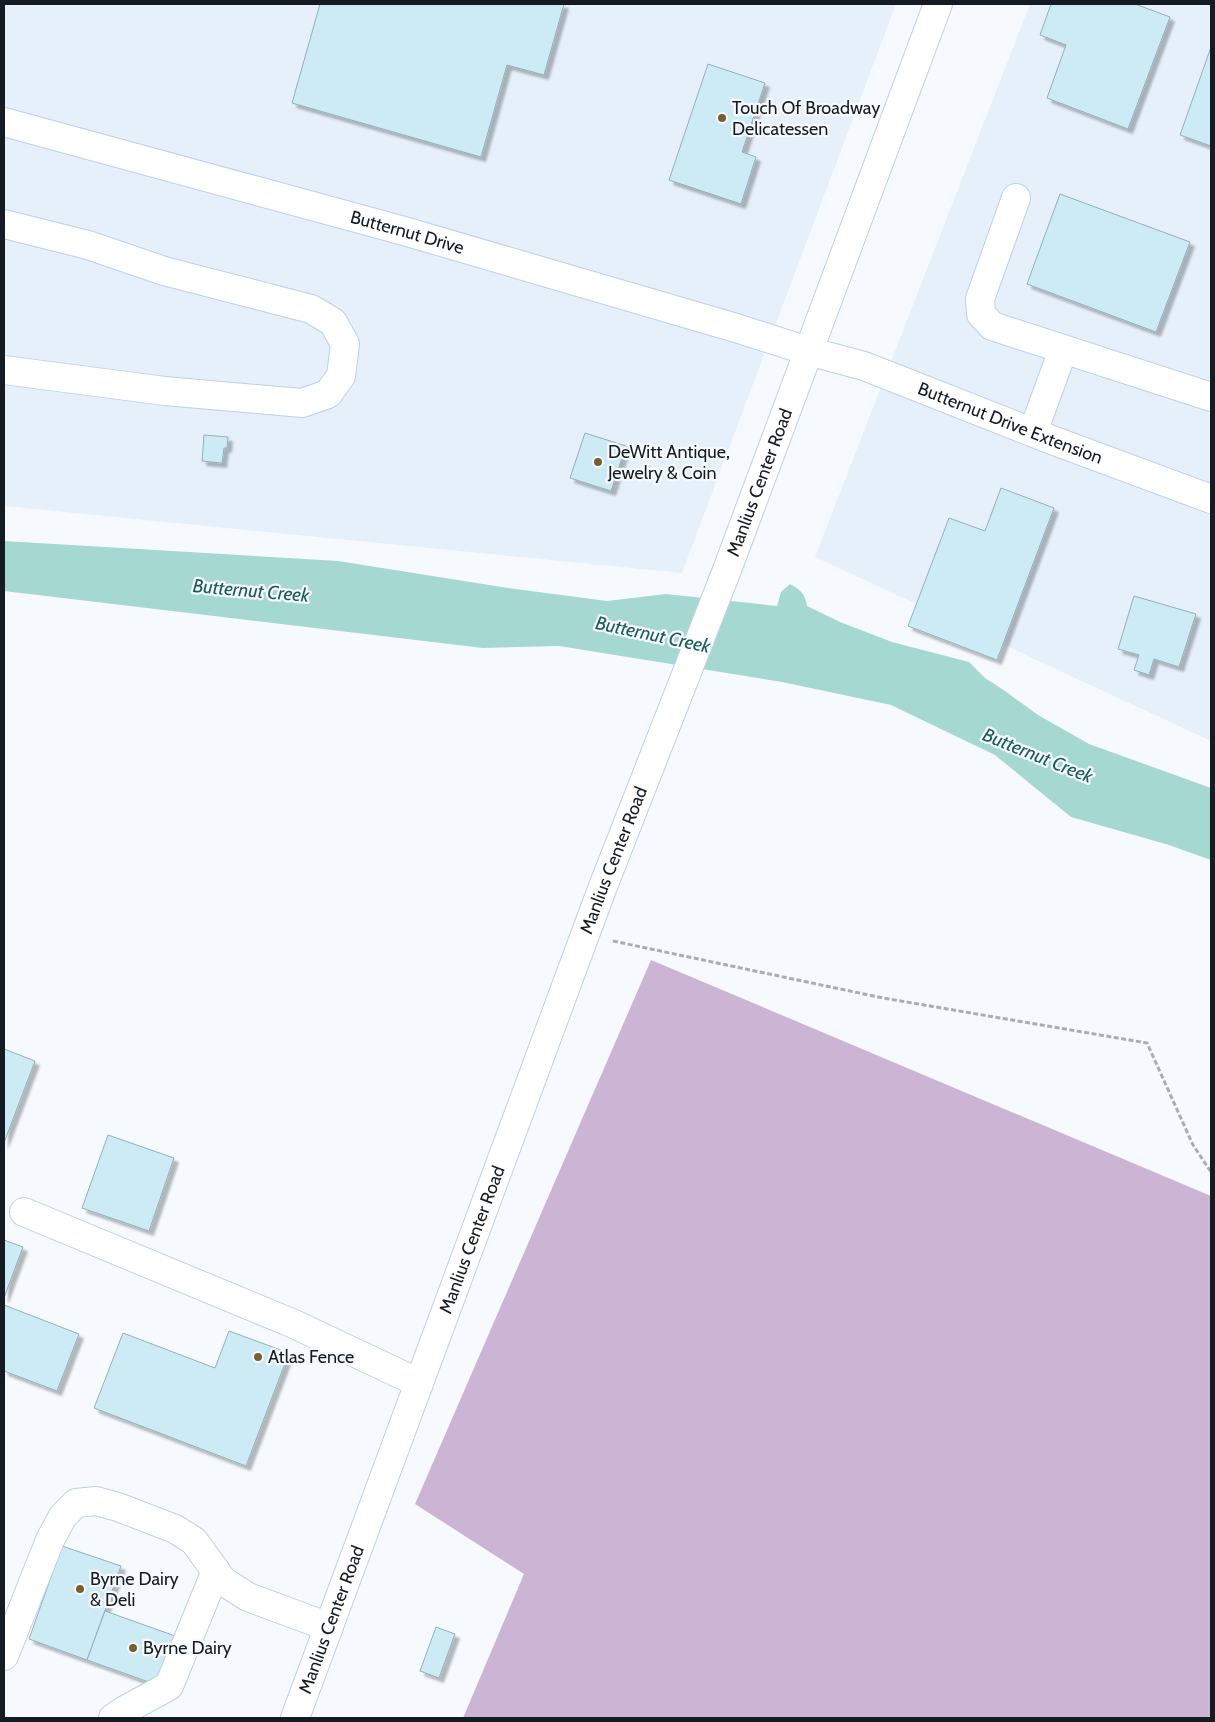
<svg xmlns="http://www.w3.org/2000/svg" width="1215" height="1722" viewBox="0 0 1215 1722" font-family="Cabin,sans-serif">
<defs>
<filter id="shadow"><feDropShadow dx="4.5" dy="4.5" stdDeviation="1" flood-color="#0004"/></filter>
</defs>
<rect width="100%" height="100%" fill="#f6fafe"/>
<g fill="#e6f0fb">
<path d="M4,4H896L682,573L4,506Z"/>
<path d="M1030,4H1211V741L815,557Z"/>
</g>
<path fill="#ccb4d5" d="M651,960L1211,1196V1718H463L524,1574L415,1504Z"/>
<path fill="#a5d8d0" d="M4,541L338,561L508,588L607,601L666,594L777,606L781,592L790,584C801,590 805,594 807,606L840,622L892,642L969,662L985,678L1005,691L1038,715L1089,744L1211,788V860L1169,845L1071,817L995,755L891,705L782,682L559,646L483,648L4,591Z"/>
<g fill="#ccebf5" stroke="#92b0b9" filter="url(#shadow)">
<path d="M320,4H564L544,75L507,65L481,157L292,103Z"/>
<path d="M1051,4H1135L1170,17L1128,129L1047,98L1066,45L1040,35Z"/>
<path d="M1211,47V146L1180,135Z"/>
<path d="M708,64L765,83L742,152L756,157L741,204L669,180Z"/>
<path d="M1060,194L1190,242L1156,332L1027,284Z"/>
<path d="M585,433L626,446L611,491L570,478Z"/>
<path d="M204,435L228,437L227,448H224L222,463L202,461Z"/>
<path d="M1001,488L1054,508L997,660L908,626L949,518L985,531Z"/>
<path d="M1134,596L1196,614L1179,667L1154,659L1149,675L1134,670L1139,655L1118,649Z"/>
<path d="M4,1049L35,1061L4,1143Z"/>
<path d="M108,1135L174,1158L149,1231L82,1208Z"/>
<path d="M4,1240L23,1247L4,1298Z"/>
<path d="M4,1305L79,1334L57,1391L4,1371Z"/>
<path d="M229,1331L289,1353L246,1466L94,1408L123,1333L215,1368Z"/>
<path d="M62,1546L121,1566L87,1660L29,1639Z"/>
<path d="M105,1611L178,1637L160,1686L87,1660Z"/>
<path d="M436,1627L455,1634L439,1678L420,1671Z"/>
</g>
<g fill="none" stroke-linecap="round" stroke-linejoin="round">
<g stroke="#bed0e5" stroke-width="30">
<g id="minor">
<path id="s1" d="M4,122L404,231L736,328L808,351L864,366L1052,440L1211,499"/>
<path d="M1016,198L980,299L981,314L992,326L1211,397"/>
<path d="M4,224L88,245L164,271L311,309L333,322L345,344L341,376L328,394L302,403L165,391L4,370"/>
<path d="M1033,432L1063,350"/>
<path d="M24,1212L294,1324L419,1383"/>
<path d="M4,1656L50,1540L63,1516L76,1503L96,1501L118,1507L175,1529L194,1541L223,1581L248,1597L329,1627"/>
<path d="M113,1718L125,1710L169,1686L216,1571"/>
</g>
</g>
<g stroke="#bed0e5" stroke-width="30">
<g id="major">
<path id="s2" d="M295,1718L602,889L727,570L938,4"/>
</g>
</g>
<path stroke="#a8adb2" stroke-width="3" stroke-dasharray="5 2.5" stroke-linecap="butt" d="M613,941L883,998L1147,1043L1193,1145L1211,1172"/>
<use href="#minor" stroke="#fff" stroke-width="28"/>
<use href="#major" stroke="#fff" stroke-width="28"/>
</g>
<g fill="#766030" stroke="#f6fafe" stroke-width="2">
<circle cx="722" cy="118" r="5"/>
<circle cx="598" cy="462" r="5"/>
<circle cx="258" cy="1357" r="5"/>
<circle cx="80" cy="1589" r="5"/>
<circle cx="133" cy="1648" r="5"/>
</g>
<g text-anchor="middle" stroke-width="4.5" stroke-linejoin="round" paint-order="stroke">
<g font-size="18" fill="#141b22" stroke="#f6fafe" text-anchor="start">
<text x="732" y="114">Touch Of Broadway<tspan x="732" dy="21">Delicatessen</tspan></text>
<text x="608" y="458">DeWitt Antique,<tspan x="608" dy="21">Jewelry &amp; Coin</tspan></text>
<text x="268" y="1363">Atlas Fence</text>
<text x="90" y="1585">Byrne Dairy<tspan x="90" dy="21">&amp; Deli</tspan></text>
<text x="143" y="1654">Byrne Dairy</text>
</g>
<g font-size="18" fill="#141b22" stroke="#f6fafe">
<text dy="6" stroke="none"><textPath href="#s1" startOffset="418">Butternut Drive</textPath></text>
<text dy="6" stroke="none"><textPath href="#s1" startOffset="1051">Butternut Drive Extension</textPath></text>
<text dy="6" stroke="none"><textPath href="#s2" startOffset="1320">Manlius Center Road</textPath></text>
<text dy="6" stroke="none"><textPath href="#s2" startOffset="915">Manlius Center Road</textPath></text>
<text dy="6" stroke="none"><textPath href="#s2" startOffset="510">Manlius Center Road</textPath></text>
<text dy="6" stroke="none"><textPath href="#s2" startOffset="105">Manlius Center Road</textPath></text>
</g>
<g font-size="19" font-style="italic" fill="#1a5d56" stroke="#f6fafe">
<text transform="translate(251 590) rotate(5)" y="7">Butternut Creek</text>
<text transform="translate(653 634) rotate(12)" y="7">Butternut Creek</text>
<text transform="translate(1038 755) rotate(22)" y="7">Butternut Creek</text>
</g>
</g>
<rect width="1215" height="1722" fill="none" stroke="#141b22" stroke-width="10"/>
</svg>
